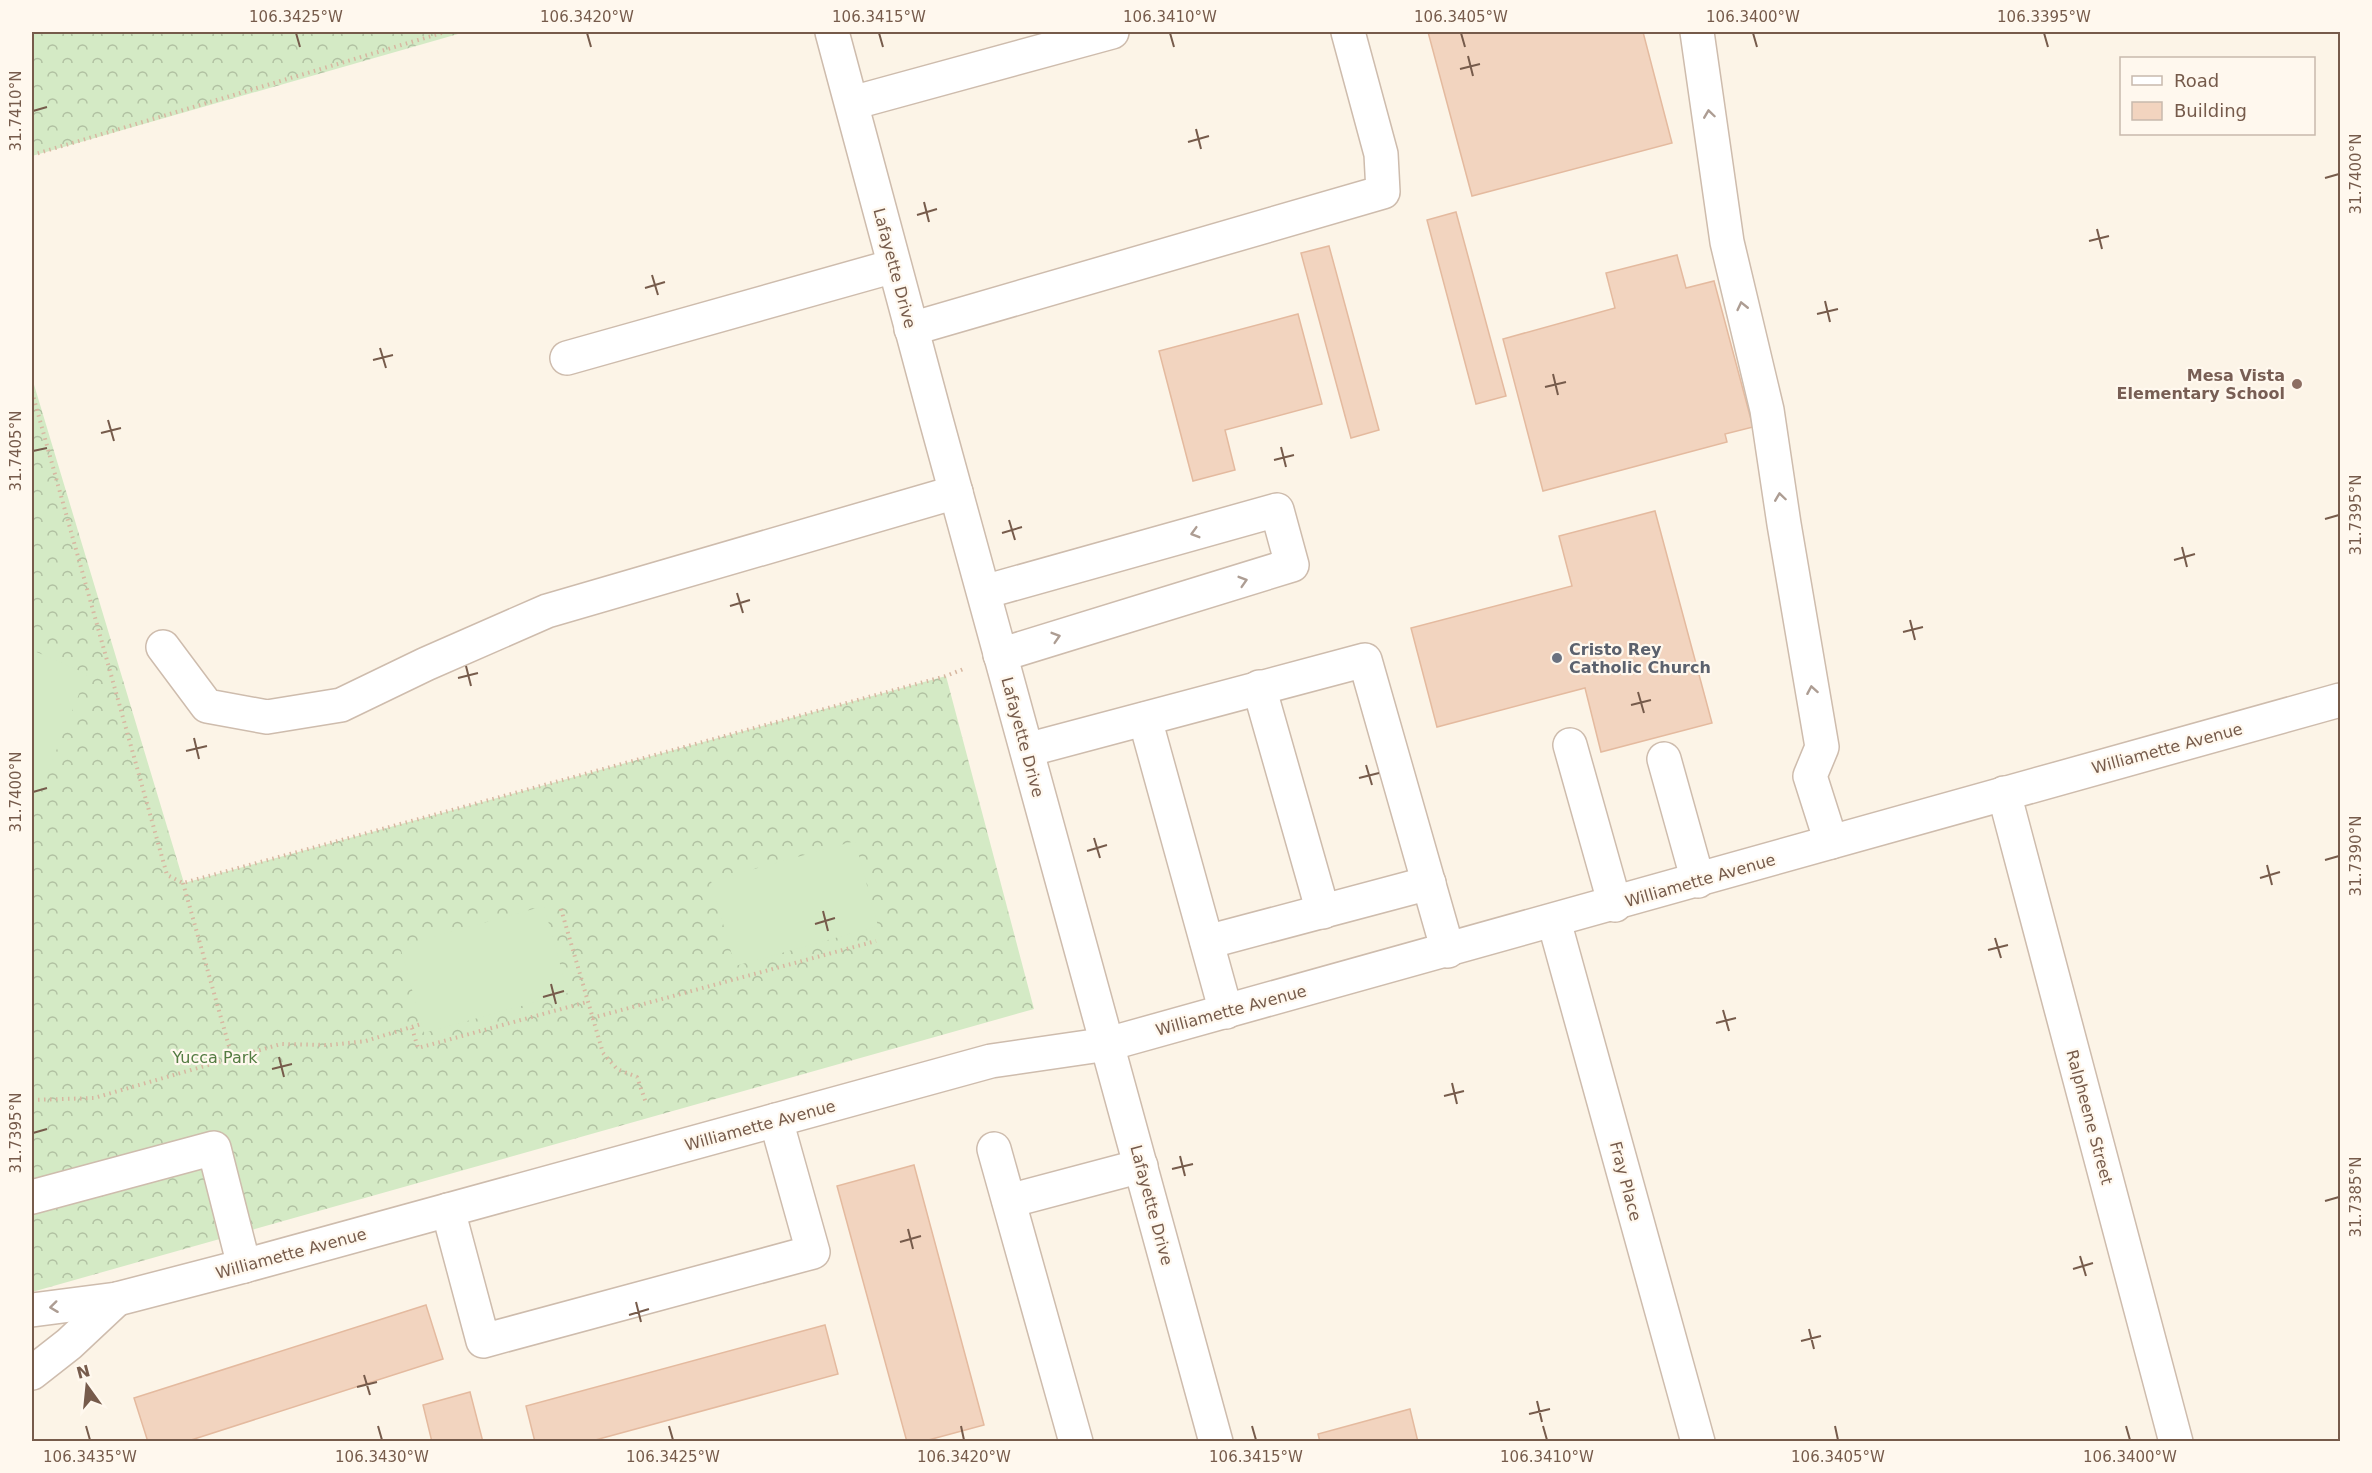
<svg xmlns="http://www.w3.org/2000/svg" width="2372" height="1473" viewBox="0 0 2372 1473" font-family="'DejaVu Sans',sans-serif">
<defs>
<pattern id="forest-crowns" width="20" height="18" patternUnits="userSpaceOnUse" patternTransform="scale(1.5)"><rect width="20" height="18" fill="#d4eac5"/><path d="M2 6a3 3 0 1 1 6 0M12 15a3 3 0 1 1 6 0" fill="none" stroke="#b1c1a2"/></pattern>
</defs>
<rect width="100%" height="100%" fill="#fcf4e7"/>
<g fill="url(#forest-crowns)">
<path d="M32,32H465L32,156Z"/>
<path d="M32,378L184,883L946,676L1034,1009L32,1292Z"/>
</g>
<g fill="#d4eac5">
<path d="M32,650L87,674L32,811Z"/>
<path d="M855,841L878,926L735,966L711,881Z"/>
<path d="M544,906L568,993L424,1033L400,946Z"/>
</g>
<g fill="#f2d4bf" stroke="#e4ba9f" stroke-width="1.5">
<path d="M1428,32H1643L1672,143L1472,196Z"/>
<path d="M1456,212L1506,396L1476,404L1427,220Z"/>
<path d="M1329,246L1379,430L1351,438L1301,253Z"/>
<path d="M1677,255L1686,288L1714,281L1753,427L1725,434L1727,442L1543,491L1503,339L1615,308L1606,273Z"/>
<path d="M1298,314L1322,404L1225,430L1235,470L1193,481L1159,351Z"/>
<path d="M1655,511L1712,723L1601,752L1585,688L1437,727L1411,628L1572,586L1559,536Z"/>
<path d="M914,1165L984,1425L921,1442H907L837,1186Z"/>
<path d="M426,1305L443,1359L185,1442H148L134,1398Z"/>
<path d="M825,1325L838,1374L588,1442H535L526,1406Z"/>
<path d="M470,1392L483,1442H432L423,1405Z"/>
<path d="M1410,1409L1418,1442H1320L1318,1434Z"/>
</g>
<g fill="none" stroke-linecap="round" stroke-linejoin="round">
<g stroke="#cebcad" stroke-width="36">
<g id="minor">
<path d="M832,32L935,416L1216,1442"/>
<path d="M1697,32L1727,242L1767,410L1784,524L1822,747L1810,776L1831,842"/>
<path d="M852,103L1112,32"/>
<path d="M911,329L1383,192L1381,154L1348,32"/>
<path d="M567,358L894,266"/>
<path d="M984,592L1277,510L1292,565L1000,655"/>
<path d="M163,647L207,706L267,717L341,705L426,664L547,611L956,492"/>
<path d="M1259,687L1323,912"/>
<path d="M1145,719L1226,1012"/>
<path d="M1570,745L1615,905"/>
<path d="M1027,750L1365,660L1448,951"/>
<path d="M1664,759L1698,881"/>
<path d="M2004,793L2176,1442"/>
<path d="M1554,921L1698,1442"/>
<path d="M1207,942L1429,883"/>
<path d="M994,1149L1076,1442"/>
<path d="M32,1197L214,1148L244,1266"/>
<path d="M1009,1201L1141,1166"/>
<path d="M448,1210L483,1341L813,1252L776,1120"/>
<path d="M32,1310L117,1299L244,1266L991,1061L1108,1044L2340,700"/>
<path d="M32,1373L69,1344L117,1299"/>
</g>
</g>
<g stroke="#d7b7a1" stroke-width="4" stroke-dasharray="1.5 4.5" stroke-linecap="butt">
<path d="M32,155L445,32"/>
<path d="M32,392L167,875L183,883L946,676L966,668"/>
<path d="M183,883L232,1057"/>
<path d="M561,909L603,1053L617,1069L637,1077L646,1103"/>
<path d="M592,1018L876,941"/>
<path d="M412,1028L418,1048L587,1002"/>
<path d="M32,1100L94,1098L281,1044L330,1045L366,1041L421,1024"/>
</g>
<use href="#minor" stroke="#fff" stroke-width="33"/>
</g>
<defs><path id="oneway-chevron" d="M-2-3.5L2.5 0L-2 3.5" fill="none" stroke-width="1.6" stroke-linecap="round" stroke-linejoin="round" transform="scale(1.5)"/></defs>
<g stroke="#ad9d93">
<use href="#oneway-chevron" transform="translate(1709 114) rotate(-98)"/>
<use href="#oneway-chevron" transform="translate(1742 306) rotate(-103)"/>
<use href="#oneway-chevron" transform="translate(1780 497) rotate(-98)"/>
<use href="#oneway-chevron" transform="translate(1195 533) rotate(164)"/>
<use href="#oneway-chevron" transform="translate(1243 581) rotate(-17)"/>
<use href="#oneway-chevron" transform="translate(1056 637) rotate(-17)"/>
<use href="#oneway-chevron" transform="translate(1812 690) rotate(-100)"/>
<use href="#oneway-chevron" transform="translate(54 1307) rotate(173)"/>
</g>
<path fill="none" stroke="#765b4b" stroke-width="2" d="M296,33L300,47M587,33L591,47M879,33L883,47M1170,33L1174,47M1461,33L1465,47M1753,33L1757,47M2044,33L2048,47M1468,56L1473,76M1460,69L1480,64M33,111L47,107M1196,129L1201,149M1188,142L1209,136M2325,178L2339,174M924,202L929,222M917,215L937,209M2097,229L2102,249M2089,241L2109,236M652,275L658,295M645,288L665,282M1825,301L1830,322M1817,314L1838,309M380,348L386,368M373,360L393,355M1553,374L1558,395M1545,387L1566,382M108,420L114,441M101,433L121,428M1281,447L1286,467M33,451L47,448M1274,460L1294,455M2325,519L2339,515M1009,520L1015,540M1002,533L1022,527M2182,547L2187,567M2174,560L2195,554M737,593L743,613M730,606L750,600M1910,620L1915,640M1903,632L1923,627M466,666L471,686M458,678L478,673M1638,692L1644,713M1631,705L1651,700M194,738L199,759M186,751L207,746M1366,765L1372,785M1359,778L1379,773M33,792L47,788M1094,838L1100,858M1087,851L1107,845M2325,860L2339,856M2267,865L2272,885M2260,878L2280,872M823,911L828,931M815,924L835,918M1995,938L2001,958M1988,950L2008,945M551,984L556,1004M543,997L564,991M1723,1010L1729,1031M1716,1023L1736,1018M279,1057L284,1077M272,1069L292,1064M1452,1083L1457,1104M1444,1096L1464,1091M33,1133L47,1129M1180,1156L1185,1176M1172,1169L1193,1164M2325,1201L2339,1197M908,1229L913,1249M900,1242L921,1236M2080,1256L2086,1276M2073,1269L2093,1263M636,1302L641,1322M629,1315L649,1309M1809,1329L1814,1349M1801,1341L1821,1336M364,1375L370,1395M357,1387L377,1382M1537,1401L1542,1422M1529,1414L1550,1409M86,1426L90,1440M378,1426L382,1440M669,1426L673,1440M961,1426L964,1440M1252,1426L1256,1440M1543,1426L1547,1440M1835,1426L1838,1440M2126,1426L2130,1440"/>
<circle fill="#8d6e63" stroke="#fff8ee" stroke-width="2" cx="2297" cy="384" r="6"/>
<circle fill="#6b7280" stroke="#fff8ee" stroke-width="2" cx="1557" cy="658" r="6"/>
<g text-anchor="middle" stroke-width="4.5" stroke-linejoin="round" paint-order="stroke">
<g font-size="16" fill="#765b4b" stroke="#fff8ee">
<text transform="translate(895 268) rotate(75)" y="6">Lafayette Drive</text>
<text transform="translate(1023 737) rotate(75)" y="6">Lafayette Drive</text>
<text transform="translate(2167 748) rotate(-15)" y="6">Williamette Avenue</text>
<text transform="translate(1700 880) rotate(-16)" y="6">Williamette Avenue</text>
<text transform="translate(1231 1010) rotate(-15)" y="6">Williamette Avenue</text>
<text transform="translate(2090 1117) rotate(75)" y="6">Ralpheene Street</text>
<text transform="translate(760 1125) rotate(-15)" y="6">Williamette Avenue</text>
<text transform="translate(1626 1181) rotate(75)" y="6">Fray Place</text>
<text transform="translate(1152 1205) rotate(75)" y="6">Lafayette Drive</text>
<text transform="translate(291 1253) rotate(-15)" y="6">Williamette Avenue</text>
</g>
<g font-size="16" font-weight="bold" fill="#785e54" stroke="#fff8ee" text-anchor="end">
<text x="2285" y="381">Mesa Vista<tspan x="2285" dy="18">Elementary School</tspan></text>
</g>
<g font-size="16" font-weight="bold" fill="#5b616d" stroke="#fff8ee" text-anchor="start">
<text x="1569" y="655">Cristo Rey<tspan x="1569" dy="18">Catholic Church</tspan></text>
</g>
<g font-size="16" fill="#537c42" stroke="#fff8ee">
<text x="215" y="1063">Yucca Park</text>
</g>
</g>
<rect width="2372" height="1473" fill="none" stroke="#fff8ee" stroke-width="66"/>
<rect x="2120" y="57" width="195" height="78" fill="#fff8ee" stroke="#c8b9ad" stroke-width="1.5"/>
<rect x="2132" y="76" width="30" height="9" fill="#ffffff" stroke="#c8b9ad" stroke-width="1.5"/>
<text x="2174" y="87" font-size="18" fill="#765b4b">Road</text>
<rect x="2132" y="102" width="30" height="18" fill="#f2d4bf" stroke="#c8b9ad" stroke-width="1.5"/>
<text x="2174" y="117" font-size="18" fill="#765b4b">Building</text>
<g transform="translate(87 1386) rotate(345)" stroke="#fff8ee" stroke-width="4.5" paint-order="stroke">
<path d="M0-4.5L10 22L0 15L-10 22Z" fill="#765b4b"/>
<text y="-9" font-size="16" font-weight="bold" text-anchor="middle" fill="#765b4b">N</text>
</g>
<rect x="33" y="33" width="2306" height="1407" fill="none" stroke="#765b4b" stroke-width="2"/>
<g font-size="15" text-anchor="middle" fill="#765b4b">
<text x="296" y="22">106.3425°W</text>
<text x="587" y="22">106.3420°W</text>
<text x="879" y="22">106.3415°W</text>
<text x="1170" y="22">106.3410°W</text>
<text x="1461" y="22">106.3405°W</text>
<text x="1753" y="22">106.3400°W</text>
<text x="2044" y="22">106.3395°W</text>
<text transform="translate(16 111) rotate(-90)" y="5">31.7410°N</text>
<text transform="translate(2356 174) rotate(-90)" y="5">31.7400°N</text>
<text transform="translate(16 451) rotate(-90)" y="5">31.7405°N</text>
<text transform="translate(2356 515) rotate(-90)" y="5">31.7395°N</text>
<text transform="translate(16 792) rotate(-90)" y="5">31.7400°N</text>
<text transform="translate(2356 856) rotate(-90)" y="5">31.7390°N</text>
<text transform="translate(16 1133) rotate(-90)" y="5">31.7395°N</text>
<text transform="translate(2356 1197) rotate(-90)" y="5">31.7385°N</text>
<text x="90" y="1462">106.3435°W</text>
<text x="382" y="1462">106.3430°W</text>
<text x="673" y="1462">106.3425°W</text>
<text x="964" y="1462">106.3420°W</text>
<text x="1256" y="1462">106.3415°W</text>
<text x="1547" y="1462">106.3410°W</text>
<text x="1838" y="1462">106.3405°W</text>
<text x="2130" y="1462">106.3400°W</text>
</g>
</svg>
